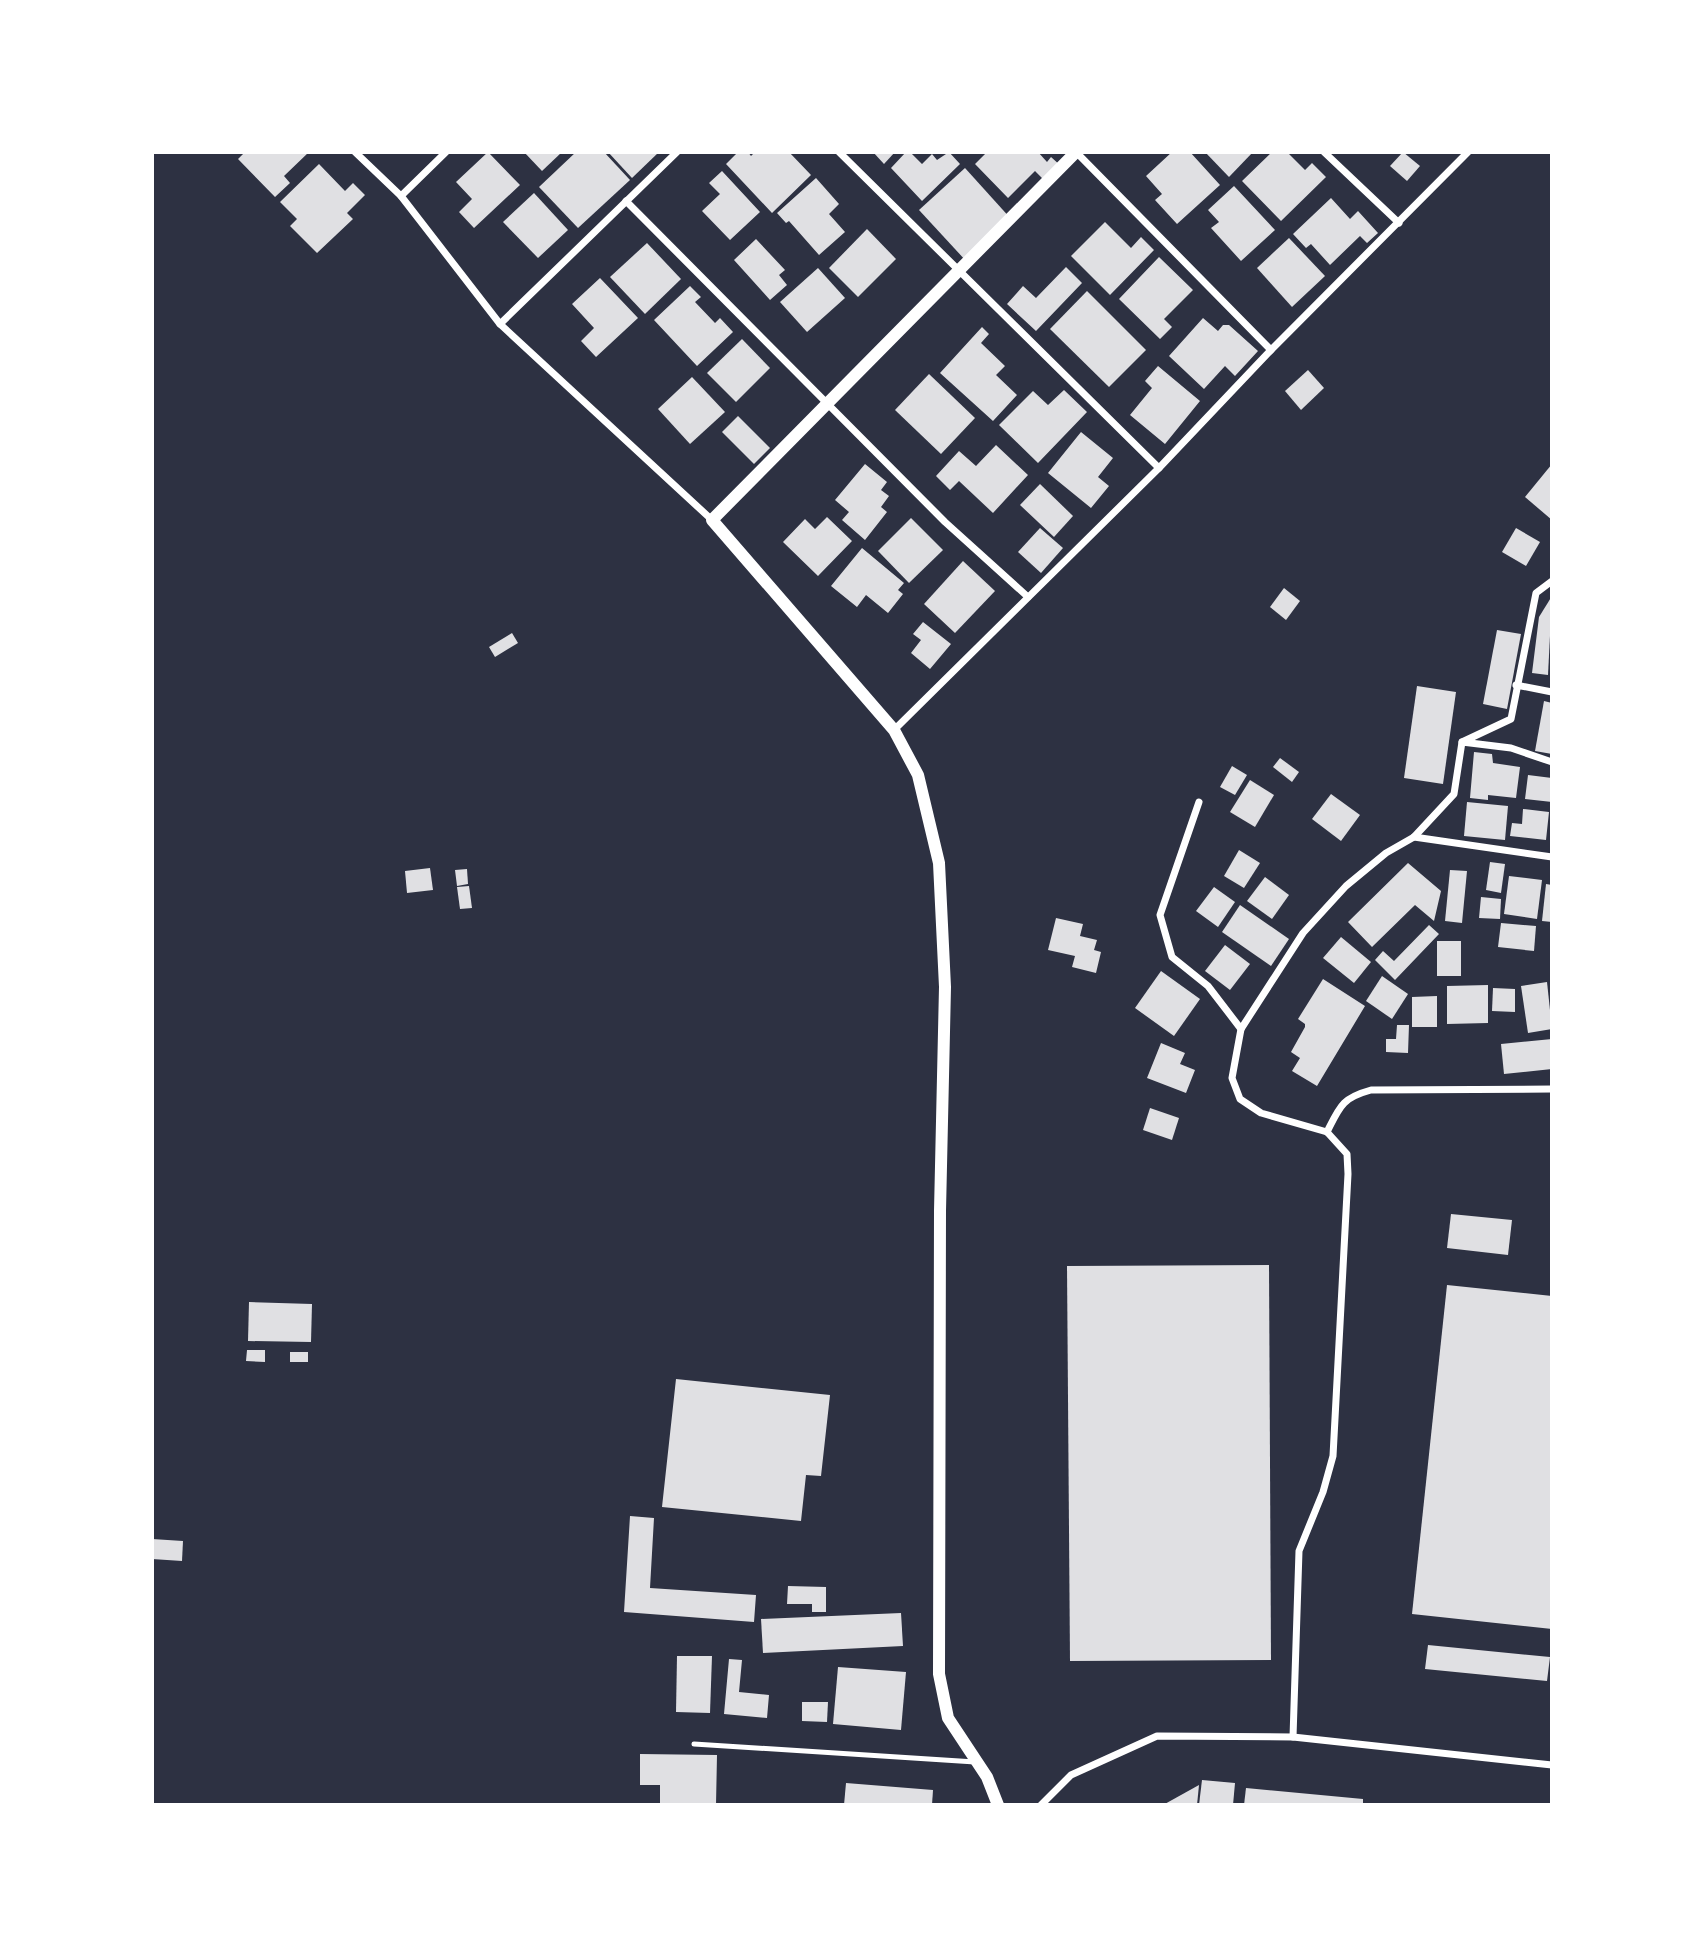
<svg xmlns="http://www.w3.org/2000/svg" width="1704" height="1957" viewBox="0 0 1704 1957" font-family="Literata,serif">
<rect width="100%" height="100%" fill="#2d3142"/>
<g fill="#e0e0e3">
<path d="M245,152H309L284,176L290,183L275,197L238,159Z"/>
<path d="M488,152L520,185L474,228L459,212L472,199L456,182Z"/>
<path d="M524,152H562L542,171Z"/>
<path d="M576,152H604L630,180L578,228L539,187Z"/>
<path d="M608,152H659L632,178Z"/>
<path d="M738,152H748L751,156L755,152H789L811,175L772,213L726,164Z"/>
<path d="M873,152H895L884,164Z"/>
<path d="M906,152H910L922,164L932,154L937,160L949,152L960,164L922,201L891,168Z"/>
<path d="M987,152H1038L1047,162L1051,157L1061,166L1045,181L1035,171L1008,198L975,164Z"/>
<path d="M1172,152H1190L1220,185L1177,224L1155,200L1162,194L1146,176Z"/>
<path d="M1205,152H1253L1229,177Z"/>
<path d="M1272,152H1287L1305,170L1312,163L1326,177L1281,221L1242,181Z"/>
<path d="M1403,152L1420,166L1407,181L1390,166Z"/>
<path d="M319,164L345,191L353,183L365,195L347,213L353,219L317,253L290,226L297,219L280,202Z"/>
<path d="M965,168L1012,220L967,262L919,210Z"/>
<path d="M722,171L760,212L730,240L702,211L720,194L709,183Z"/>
<path d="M816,178L839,204L829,214L845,232L819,255L789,221L786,223L777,213Z"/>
<path d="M1234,186L1275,230L1241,261L1211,228L1219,222L1208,210Z"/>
<path d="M534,193L568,230L538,258L503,222Z"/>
<path d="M1331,198L1350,219L1358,211L1378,233L1367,243L1360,236L1330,265L1311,244L1306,248L1293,234Z"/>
<path d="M1105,222L1131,248L1141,237L1154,250L1110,295L1071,256Z"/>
<path d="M867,229L896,259L858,297L829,268Z"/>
<path d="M1289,238L1325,276L1292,307L1257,268Z"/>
<path d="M756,239L785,270L779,275L787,285L770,300L734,260Z"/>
<path d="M647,243L681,279L645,314L610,277Z"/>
<path d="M1159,257L1193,290L1164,319L1172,327L1160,339L1119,299Z"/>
<path d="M1066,267L1082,283L1036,331L1007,304L1023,286L1036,298Z"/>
<path d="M818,268L845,298L807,332L780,302Z"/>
<path d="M600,278L638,318L596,357L581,341L594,328L572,304Z"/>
<path d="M690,286L701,297L695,302L715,323L720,318L733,332L697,366L654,320Z"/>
<path d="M1087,291L1146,350L1109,387L1050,329Z"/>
<path d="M1203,318L1218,331L1223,325H1229L1258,351L1235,376L1225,366L1204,389L1169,356Z"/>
<path d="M982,327L989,334L981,343L1005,366L996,375L1017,395L993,421L940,373Z"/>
<path d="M742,339L770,368L736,402L707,373Z"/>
<path d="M1158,366L1200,401L1165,444L1130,415L1152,388L1145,381Z"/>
<path d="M1308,370L1324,388L1301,410L1285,391Z"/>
<path d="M929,374L975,418L941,454L895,410Z"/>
<path d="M692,377L725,412L690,444L658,409Z"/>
<path d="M1064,390L1087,412L1038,463L999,425L1033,391L1048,405Z"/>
<path d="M738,416L770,448L754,464L722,432Z"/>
<path d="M1081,432L1113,458L1098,477L1109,486L1091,508L1048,473Z"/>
<path d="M996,445L1028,475L993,513L959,481L950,490L936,476L959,451L976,466Z"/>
<path d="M865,464L887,482L881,490L889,496L881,507L887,512L865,540L842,520L849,512L835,500Z"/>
<path d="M1552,464V520L1525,497Z"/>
<path d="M1040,484L1073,516L1054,537L1020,505Z"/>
<path d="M827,517L852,541L818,576L783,542L805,519L815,529Z"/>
<path d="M911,518L943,550L909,583L878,551Z"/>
<path d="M1040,528L1063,548L1041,573L1018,552Z"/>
<path d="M1516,528L1540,542L1526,566L1502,552Z"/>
<path d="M862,548L904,583L898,590L903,594L888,613L866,595L857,607L831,586Z"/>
<path d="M963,561L995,591L955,633L924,604Z"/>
<path d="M1284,588L1300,601L1286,620L1270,607Z"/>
<path d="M1552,596L1548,675L1532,673L1539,617Z"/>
<path d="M923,622L951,644L930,669L911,653L921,640L913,634Z"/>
<path d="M1497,630L1521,634L1507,709L1483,704Z"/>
<path d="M512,633L518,643L495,657L489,647Z"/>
<path d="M1417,686L1456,692L1443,784L1404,778Z"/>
<path d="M1544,701L1552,703V754L1535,751Z"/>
<path d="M1474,752L1492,754L1493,763L1520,767L1516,798L1488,795V800L1470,798Z"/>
<path d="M1280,758L1299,772L1292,782L1273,767Z"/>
<path d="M1232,766L1247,775L1235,795L1220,787Z"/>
<path d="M1528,775L1552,778V802L1525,799Z"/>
<path d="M1250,780L1274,795L1255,827L1230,812Z"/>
<path d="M1331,794L1360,815L1341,841L1312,819Z"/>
<path d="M1467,802L1508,806L1505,840L1464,836Z"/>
<path d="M1523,809L1549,812L1546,840L1510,836L1512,823L1522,824Z"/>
<path d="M1239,850L1260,863L1244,888L1224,876Z"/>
<path d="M1490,862L1505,864L1501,893L1486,890Z"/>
<path d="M1408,863L1441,891L1434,921L1415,905L1372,947L1348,922Z"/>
<path d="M430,868L433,890L407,893L405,871Z"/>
<path d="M467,869L468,884L457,886L455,870Z"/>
<path d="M1450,870L1467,871L1462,923L1445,921Z"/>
<path d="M1509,876L1542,880L1537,919L1504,914Z"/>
<path d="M1265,877L1289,895L1272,919L1247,901Z"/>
<path d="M1546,884L1552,885V922L1542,921Z"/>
<path d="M469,886L472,908L460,909L457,887Z"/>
<path d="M1214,887L1235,902L1218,927L1196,911Z"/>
<path d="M1481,897L1501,899L1500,919L1479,918Z"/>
<path d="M1240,905L1289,939L1271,966L1222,932Z"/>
<path d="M1056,918L1083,924L1080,936L1097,940L1094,950L1101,952L1096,973L1072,967L1075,956L1048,950Z"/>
<path d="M1501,923L1536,926L1534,951L1498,947Z"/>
<path d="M1429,925L1439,934L1395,980L1375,960L1383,951L1394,961Z"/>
<path d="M1341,937L1371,962L1354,983L1323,958Z"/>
<rect x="1437" y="941" width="24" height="35"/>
<path d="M1225,945L1250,964L1230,990L1205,971Z"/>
<path d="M1161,971L1200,999L1174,1036L1135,1008Z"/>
<path d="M1382,976L1408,994L1392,1019L1366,1001Z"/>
<path d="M1323,979L1365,1006L1317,1086L1292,1071L1300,1058L1291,1052L1305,1027V1024L1298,1019Z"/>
<path d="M1547,982L1552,1029L1528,1033L1521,986Z"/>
<path d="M1488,985V1023L1447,1024V986Z"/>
<path d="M1493,988L1515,989V1012L1492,1011Z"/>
<path d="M1437,996V1027H1412V997Z"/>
<path d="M1397,1025H1409L1408,1053L1386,1052V1039H1396Z"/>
<path d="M1552,1039V1069L1504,1074L1501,1044Z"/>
<path d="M1161,1043L1185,1053L1180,1064L1195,1070L1186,1093L1147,1078Z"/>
<path d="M1150,1108L1179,1118L1172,1140L1143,1130Z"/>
<path d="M1451,1214L1512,1220L1508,1255L1447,1248Z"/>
<path d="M1269,1265L1271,1660L1070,1661L1067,1266Z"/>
<path d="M1447,1285L1552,1296V1629L1412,1614Z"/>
<path d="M249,1302L312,1304L311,1342L248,1341Z"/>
<path d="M247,1350H265V1362L246,1361Z"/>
<rect x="290" y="1352" width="18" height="10"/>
<path d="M676,1379L830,1395L821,1476L806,1475L801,1521L662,1507Z"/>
<path d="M630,1516L654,1518L650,1588L756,1595L754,1622L624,1612Z"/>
<path d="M152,1539L183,1541L182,1561L152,1559Z"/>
<path d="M788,1586L826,1587V1612H812V1604H787Z"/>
<path d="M901,1613L903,1646L763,1653L761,1619Z"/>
<path d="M1428,1645L1550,1657L1547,1681L1425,1669Z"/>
<path d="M677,1656H712L710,1713L676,1712Z"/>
<path d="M729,1659L742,1660L739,1692L769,1695L767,1718L724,1714Z"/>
<path d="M838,1667L906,1672L901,1730L833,1724Z"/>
<path d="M802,1702H828L827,1722L802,1721Z"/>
<path d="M640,1754L717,1755L716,1805H660V1785H640Z"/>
<path d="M1202,1780L1235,1783L1233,1805H1199Z"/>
<path d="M846,1783L933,1790L932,1805H844Z"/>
<path d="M1199,1785L1197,1805H1163Z"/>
<path d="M1246,1788L1363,1799V1805H1244Z"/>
</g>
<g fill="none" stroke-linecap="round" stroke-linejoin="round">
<path stroke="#fff" stroke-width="5" d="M694,1744L975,1762"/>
<g stroke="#fff" stroke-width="7">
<path d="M355,152L401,196L500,324L712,520"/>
<path d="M839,152L1159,468"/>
<path d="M1076,152L1271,350"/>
<path d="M1324,152L1399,223"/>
<path d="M401,196L446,152"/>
<path d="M626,201L945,522L1028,597"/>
<path d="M500,324L677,152"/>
<path d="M1516,685L1552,692"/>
<path d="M894,730L1159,468L1271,350L1468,152"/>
<path d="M1462,742L1511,748L1552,762"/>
<path d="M1199,802L1160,915L1172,957L1208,986L1241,1029"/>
<path d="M1414,837L1552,857"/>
<path d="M1327,1132C1340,1106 1342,1098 1371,1090L1552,1089"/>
<path d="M1293,1737L1299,1551L1323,1492L1333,1456L1348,1174L1347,1154L1327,1132L1261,1113L1240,1099L1232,1078L1241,1029L1303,933L1346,886L1386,853L1414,837L1454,794L1462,742L1511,719L1536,593L1552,581"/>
<path d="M1041,1805L1071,1775L1157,1736L1293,1737L1552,1765"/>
</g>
<path stroke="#fff" stroke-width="12" d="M998,1805L987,1777L948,1718L939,1674L940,1211L945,987L939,863L918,775L894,730L712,520L1076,152"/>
</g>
<rect width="1704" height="1957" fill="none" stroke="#ffffff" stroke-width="308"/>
</svg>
